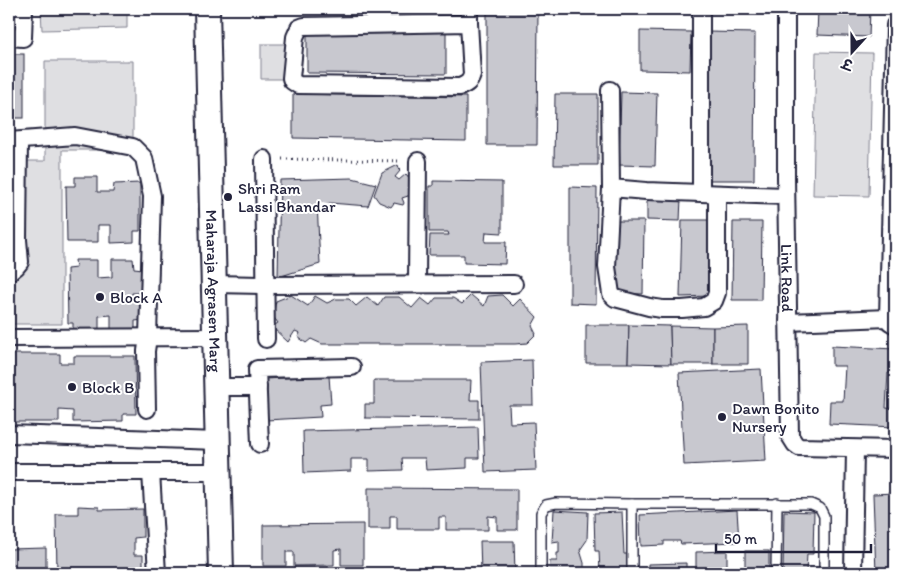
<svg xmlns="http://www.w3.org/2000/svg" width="904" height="582" viewBox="0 0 904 582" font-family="Itim,'Playpen Sans Deva',sans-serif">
<rect width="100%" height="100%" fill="#fff"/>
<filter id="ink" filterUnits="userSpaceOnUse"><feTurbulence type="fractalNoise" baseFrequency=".02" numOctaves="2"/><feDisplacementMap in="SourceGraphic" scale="10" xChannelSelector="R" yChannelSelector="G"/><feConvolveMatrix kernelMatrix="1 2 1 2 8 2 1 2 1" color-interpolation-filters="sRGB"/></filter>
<g filter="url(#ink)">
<g fill="#dfdfe2" stroke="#80808e">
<path d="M41,9H127V28L42,30Z"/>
<path d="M261,44H288L290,79H261Z"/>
<path d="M816,52L872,53L869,196L813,195Z"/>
<path d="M45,61H133V150H62V324H9V275H17V161H45Z"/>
</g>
<g fill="#c8c8cf" stroke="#22223b">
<path d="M487,9H538L537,145H487Z"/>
<path d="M818,9H870L869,37L817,35Z"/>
<path d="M307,30L446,31V74L307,73Z"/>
<path d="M640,31L691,32L690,71L640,70Z"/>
<path d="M708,32L755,33L754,180H707Z"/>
<rect x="9" y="54" width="15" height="64"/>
<path d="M621,92L657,93L655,166L619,165Z"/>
<path d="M293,94L466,97V141L293,138Z"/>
<path d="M555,94H598V165H554Z"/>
<path d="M398,165L400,171L395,177L399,180L406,174L415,185L408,196L402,198L404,203L403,205L394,203L391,207L379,202L374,195L382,173Z"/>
<path d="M75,177H97V192H113L114,184L140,183V231H134V242L111,243V225H98V242H67L66,186H75Z"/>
<path d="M352,178L376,184L368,206L317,202L320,264L278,277L280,180Z"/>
<path d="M433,181L502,182V233L486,232L485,242H506L505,264L464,263V255H429L430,235H449L448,232H429V186H433Z"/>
<path d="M570,187L597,188L596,304L570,303Z"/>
<path d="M647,196L681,197L680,221L647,220Z"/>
<path d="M682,220H710V296L680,297Z"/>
<path d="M617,221H644L643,294L616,293Z"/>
<path d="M733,222H762L761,300H732Z"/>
<path d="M112,259H133L134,268L143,269V293H132V301L142,300V320L135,321V332L111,333V315L99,316V332H73V323H68L67,269L76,268L75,260H97V278L112,277Z"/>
<path d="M291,295L308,306L315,296L327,303L336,299H349L356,306L367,297L378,306L384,297H399L412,308L421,298L430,305L436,298H453L462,304L471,295L484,306L488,296L502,295L513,306L520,299L537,317L532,326L536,334L527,343L515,344H322L311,339L306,343L298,337L300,333L295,331L288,342L272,327L278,323L273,316L276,301Z"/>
<path d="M586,325H629L628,363H586Z"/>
<path d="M629,325L670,326L671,364L628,363Z"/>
<path d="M670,326L713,327V364H671Z"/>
<path d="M748,326V364H713V327Z"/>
<path d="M832,346L895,349V373H888L886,408L895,409V427L829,424L830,401H843L845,366H832Z"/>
<path d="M9,354H60V363H74V356H135L136,414H123V421L73,422V411L59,410V422H9Z"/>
<path d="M532,360L533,405H509L510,423L534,422L536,470L485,472L481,362Z"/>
<path d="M761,369L766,461L684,465L679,373Z"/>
<path d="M329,376L331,404L320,405L321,417L266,420L264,379Z"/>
<path d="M374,380H471L470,400H479V419L365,418V404H374Z"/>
<path d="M478,427L479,458H467V468L426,470L425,458H402L403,470L369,471V459H351V471L304,473L303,431Z"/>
<path d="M368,488L517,489V530H497V517L488,516V530H446V517H439V529H397V516H390V529H368Z"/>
<rect x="9" y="489" width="4" height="40"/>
<path d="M895,493V571H891V573H876L873,494Z"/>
<path d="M78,506L99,507V510L143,509V537L134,538V555H143V573H57L56,514H78Z"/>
<path d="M554,510L588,512L587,540L580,550L584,563V573H549L550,561H557V553H559V541L552,542Z"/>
<path d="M737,510L739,542L681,544L680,541H664V545L641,546L640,515Z"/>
<path d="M784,511L814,512L813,554H807L806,573H783Z"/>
<path d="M622,512L624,554H628L629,571H614V573H594V572H600L599,551H595L594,513Z"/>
<path d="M363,524V565H341V549L334,550V565L294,566V552H286V566H263V525Z"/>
<path d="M480,541H514L515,573H481Z"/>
<path d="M46,548V573H9V549Z"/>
<path d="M727,551V573H691V568H696V552Z"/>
<rect x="745" y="551" width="24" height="22"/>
<path d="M686,563V573H648V564Z"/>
</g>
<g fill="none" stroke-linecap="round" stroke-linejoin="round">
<g stroke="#22223b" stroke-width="12">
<g id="lane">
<path d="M632,504V573"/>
<path d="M541,573V513L546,505L556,503L632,504H811L820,508L824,516V573"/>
<path d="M776,573L777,503"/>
</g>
</g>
<g stroke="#22223b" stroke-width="20">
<g id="street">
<path d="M701,9V193"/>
<path id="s1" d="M786,9V177L790,436L795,444L799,447L895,449"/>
<path d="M469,23L304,26L299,28L295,37L291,78L292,81L298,85L460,87C467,84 470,82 472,75L469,23V9"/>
<path d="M895,25L888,318L890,322L895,325"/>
<path d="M9,37L23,38L24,9"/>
<path d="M610,90L611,188L646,191L786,196"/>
<path d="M9,141L75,136L133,147L144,158L152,196L148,337L146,351L147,409"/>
<path d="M264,159L266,339"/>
<path d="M611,188L607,267L611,294L615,298L649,307L662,309H682L704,307L714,301L717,293V194"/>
<path d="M9,271H11L16,267L20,262L18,240L19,141"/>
<path d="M214,284L264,285L514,284"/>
<path d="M417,284L418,161"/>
<path d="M788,322L888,318"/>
<path d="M9,338L215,337"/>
<path d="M217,387H258"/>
<path d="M9,434L218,441"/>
<path d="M260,444L257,369L352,367"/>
<path d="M9,472H218"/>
<path d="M151,472L157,573"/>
<path d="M853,573L855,449"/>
</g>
</g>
<g stroke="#22223b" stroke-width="28">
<g id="secondary">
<path id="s2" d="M207,9L221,573"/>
</g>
</g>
<path stroke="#22223b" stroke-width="3" stroke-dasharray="1 4" stroke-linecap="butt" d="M282,159L401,161"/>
<use href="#lane" stroke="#fff" stroke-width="9"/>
<use href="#street" stroke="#fff" stroke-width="16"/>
<use href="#secondary" stroke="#fff" stroke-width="24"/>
</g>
</g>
<g fill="#22223b" stroke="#fff" stroke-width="2">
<circle cx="228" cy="197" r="5"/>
<circle cx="100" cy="297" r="5"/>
<circle cx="72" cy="387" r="5"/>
<circle cx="722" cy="417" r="5"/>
</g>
<g text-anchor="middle" stroke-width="4" stroke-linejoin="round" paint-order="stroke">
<g font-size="16" fill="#22223b" stroke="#fff" text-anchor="start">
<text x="238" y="194">Shri Ram<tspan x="238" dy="18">Lassi Bhandar</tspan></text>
<text x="110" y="303">Block A</text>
<text x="82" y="393">Block B</text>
<text x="732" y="414">Dawn Bonito<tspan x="732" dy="18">Nursery</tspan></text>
</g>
<g font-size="16" fill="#22223b" stroke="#fff">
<text dy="6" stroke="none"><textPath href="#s1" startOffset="269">Link Road</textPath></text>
<text dy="6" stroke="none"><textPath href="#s2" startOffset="282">Maharaja Agrasen Marg</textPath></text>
</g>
</g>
<rect width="904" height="582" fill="none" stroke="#fff" stroke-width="30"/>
<rect x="15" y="15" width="874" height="552" fill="none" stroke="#22223b" stroke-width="2" filter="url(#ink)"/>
<g transform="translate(852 52) rotate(201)" stroke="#ffffff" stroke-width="4" paint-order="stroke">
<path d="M0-4L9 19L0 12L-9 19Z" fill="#22223b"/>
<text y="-8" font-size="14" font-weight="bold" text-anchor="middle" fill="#22223b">उ</text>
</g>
<path d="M716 544v8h155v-8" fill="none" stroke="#22223b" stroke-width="2.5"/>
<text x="724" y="544" font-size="15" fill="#22223b" stroke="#ffffff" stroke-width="4" paint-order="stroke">50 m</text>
</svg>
